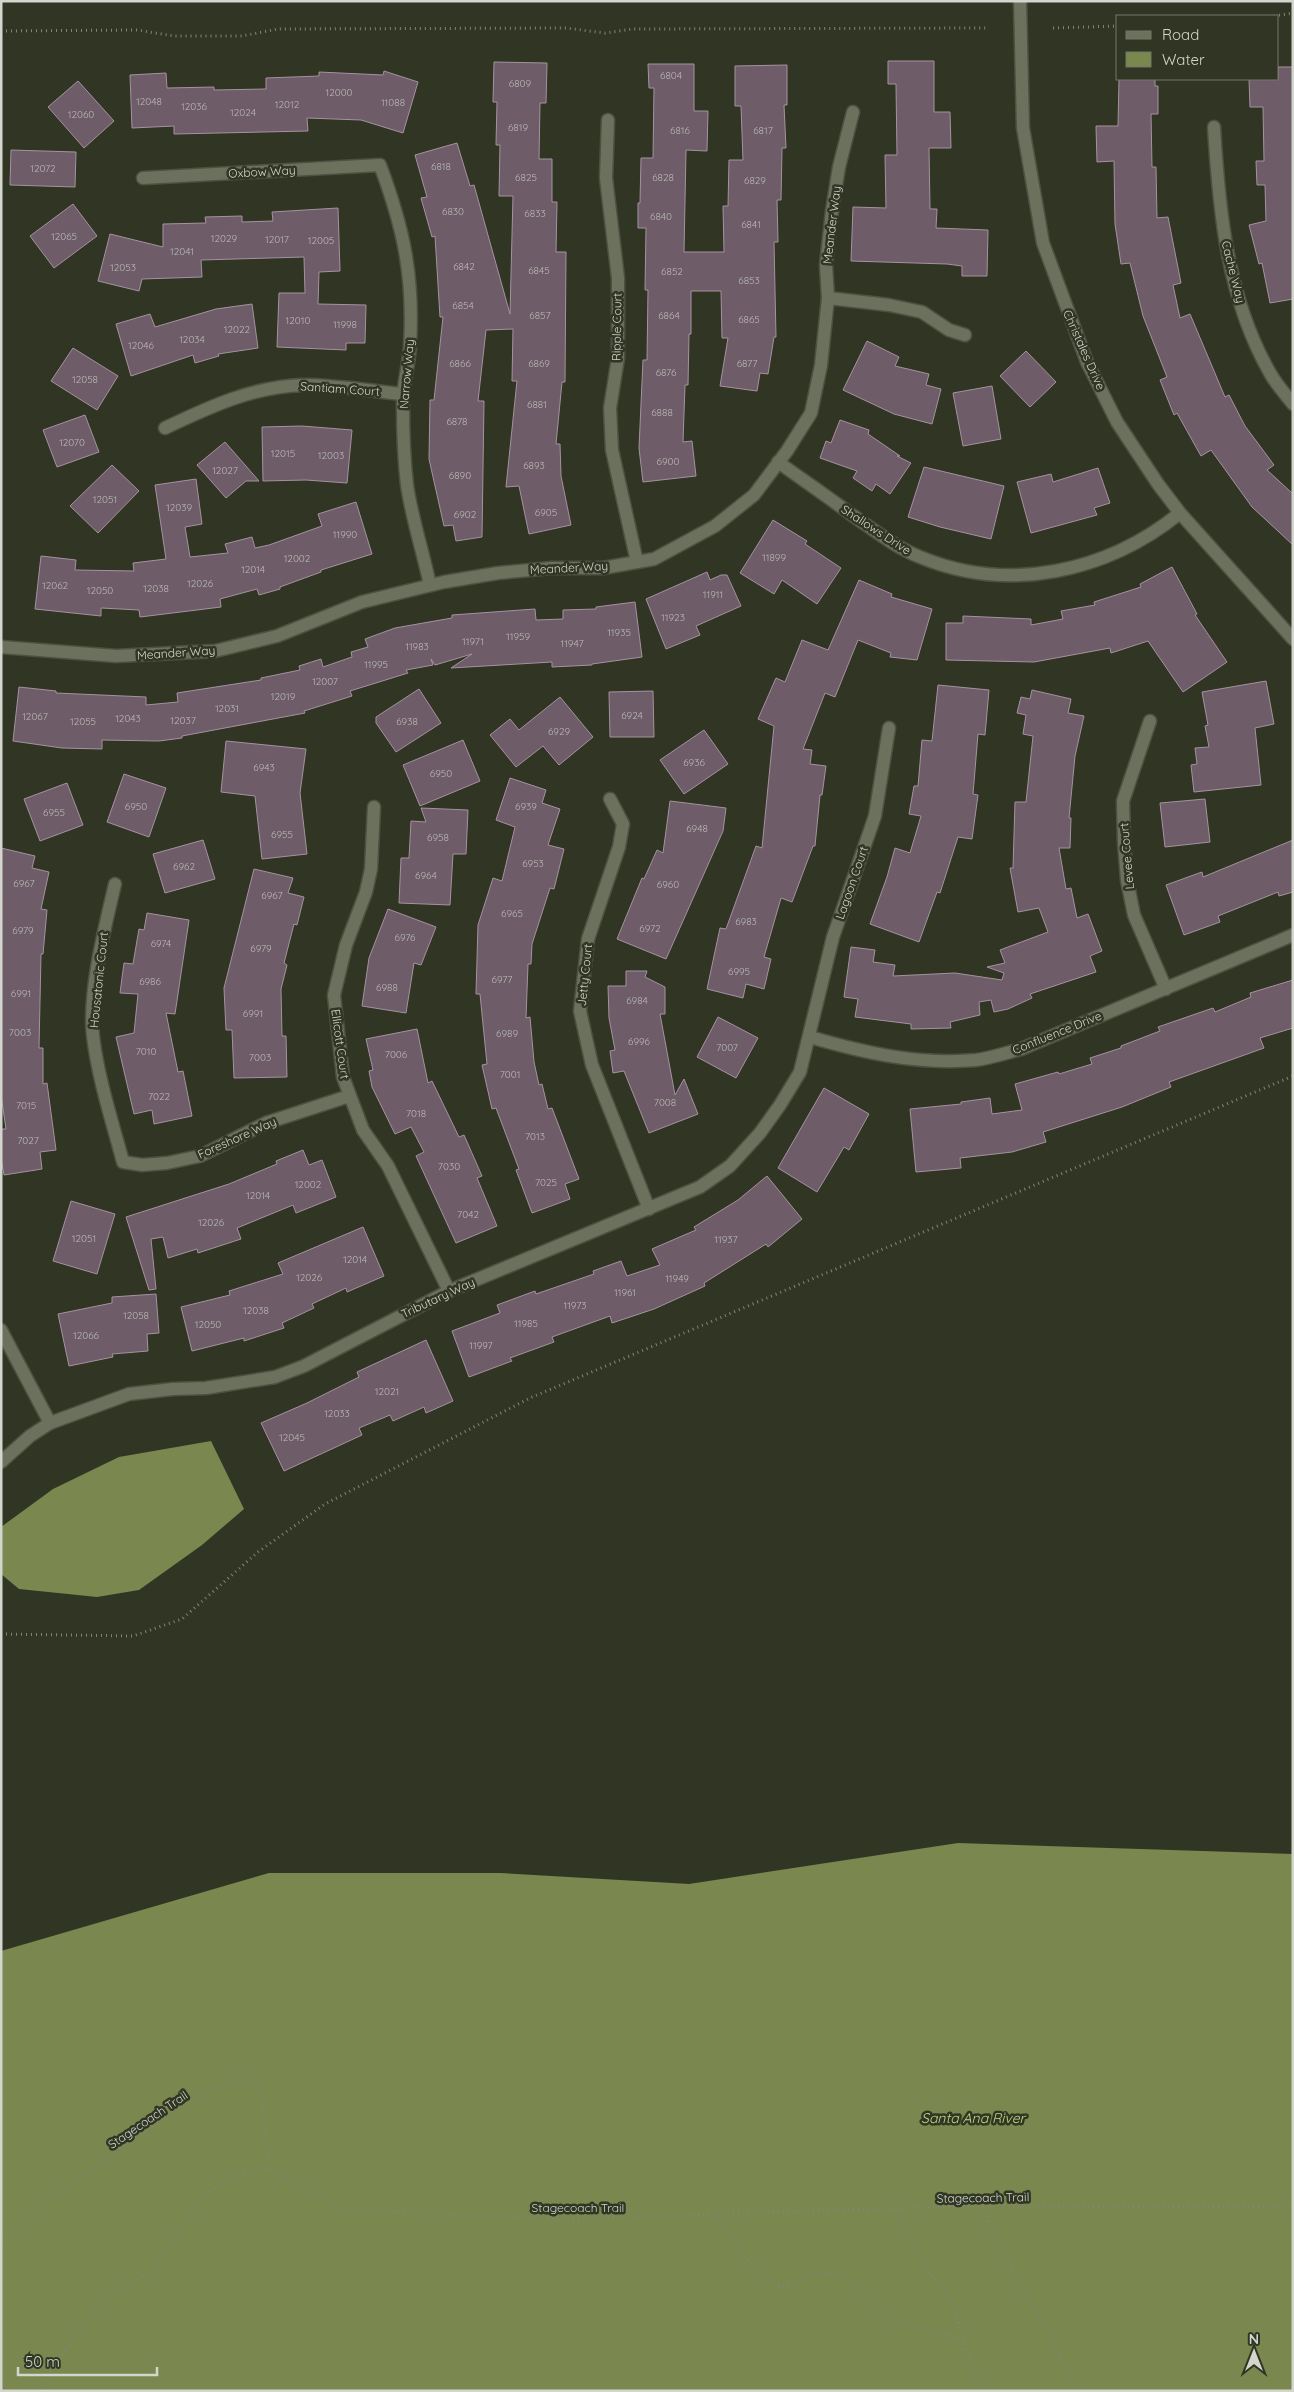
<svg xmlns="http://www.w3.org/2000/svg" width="1294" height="2392" viewBox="0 0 1294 2392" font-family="Quicksand,sans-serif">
<rect width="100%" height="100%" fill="#313624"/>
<g fill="#7a874e">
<path d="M211,1441L244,1509L202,1545L139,1590L97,1597L19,1589L1,1574V1527L53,1489L119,1457Z"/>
<path d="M958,1843L1293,1854V2391H1V1951L269,1873H500L689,1884Z"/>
</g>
<g fill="#6e5c69" stroke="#a592a0">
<path d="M888,61H934V112H950L951,148H929L930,209H937L936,228L988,230L987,276H962V266L947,264L851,261L853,207L886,208L885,155H897L896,84H888Z"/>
<path d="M494,62L547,63L546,103H540L539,159H552V202H557L556,252H566L565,382H562L556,444H560L561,476L571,525L529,534L519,486L506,487L517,381H512L513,329L486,330L478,401H484L482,537L456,541L453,525L444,526L429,459L430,400H434L443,317H440L435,236L432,237L421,198L427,197L415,155L457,143L470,186L474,185L510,314L513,196H499L500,145H496L497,102H493Z"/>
<path d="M648,64H694V111H708L707,151L686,150L684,252H724L723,206H728L729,160H743L741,106H735V66L787,65V105H784L786,148H782L781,200H777L778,242H774L776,337H774L768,374L760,373L757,391L720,386L728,338H722L721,291H691V334H689L688,385H685L683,442L692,441L696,476L643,482L639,448L643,360H647L648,290H645L646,228H638V203H640L641,158H653L654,88H649Z"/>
<path d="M1278,67H1293V299L1270,303L1262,263L1259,264L1249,225L1266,221L1265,185H1257L1256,161H1264L1263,107H1250L1249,79H1278Z"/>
<path d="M384,71L418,82L403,133L361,120L307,118L308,131L174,134V126L132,128L130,75L166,73L167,88L214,87V90L266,89V78L319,76V72L383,75Z"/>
<path d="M1119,79H1155V86H1158V114H1151L1152,167H1156L1157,218L1168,217L1181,283L1173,285L1180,318L1190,314L1225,397L1229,395L1245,426L1274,465L1267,470L1293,494V545L1252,507L1211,450L1201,456L1177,413L1174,415L1160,380L1167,377L1143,316L1130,263L1121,264L1115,224L1114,161L1097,162L1096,126H1118Z"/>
<path d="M78,81L114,121L84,148L48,107Z"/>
<path d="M11,150L76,152L75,187L10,185Z"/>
<path d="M73,204L97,236L54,268L30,236Z"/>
<path d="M338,208L340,271L319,272L318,304L366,305L365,343H346V350L277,347L279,293H305L304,257L201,260L202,277L142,279L139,291L98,281L110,234L163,247V224L206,223L205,217L242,216V222L273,221L272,212Z"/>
<path d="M252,304L258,348L218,354L219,356L195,363L193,355L131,376L116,324L150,314L155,327L216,309Z"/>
<path d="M867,341L899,357L895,366L929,374L926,385L941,389L932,424L894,414L843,390Z"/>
<path d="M73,348L118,376L97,410L51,381Z"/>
<path d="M1026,351L1056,382L1030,407L1000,376Z"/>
<path d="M992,386L1001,439L963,446L953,393Z"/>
<path d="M85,415L99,452L57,467L43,430Z"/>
<path d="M840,420L869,430L868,434L900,456H897L911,463L890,494L876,484L872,491L853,478L857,471L820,458L826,441L831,443Z"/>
<path d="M302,426L352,430L347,483L306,480L263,481L262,427Z"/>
<path d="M225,442L259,481H246L226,498L197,465Z"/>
<path d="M112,465L139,491L98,533L70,506Z"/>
<path d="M924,467L1004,486L991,539L940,527L908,517Z"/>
<path d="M1098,468L1110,503L1094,508L1097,515L1031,533L1017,482L1051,474L1053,482Z"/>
<path d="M196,479L202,524L185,527L190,557L228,553L225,544L252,537L255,548L269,545L322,526L318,514L356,502L372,554L321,570V572L280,587V589L259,595L257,589L220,599L221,607L140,617L139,610L101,608V616L35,609L41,556L76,560L75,570L134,571L133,563L166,559L155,485Z"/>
<path d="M773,520L807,541L805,544L841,568L817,604L782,580L774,594L740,573Z"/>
<path d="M1172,567L1197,614L1195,615L1227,662L1183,692L1148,641L1111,653L1110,648L1034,662L946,660V623H963V616L1031,619V625L1063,619L1061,611L1095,605L1094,602L1141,587L1140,584Z"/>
<path d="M707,572L710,580L721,575H727L741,606L696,626L700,635L666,649L646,599Z"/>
<path d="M859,580L892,594L891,597L932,609L917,660L890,657L891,653L858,640L835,697L825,693L803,749L812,750L810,764L826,766L822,795H820L815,846H813L792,902L781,898L764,957L771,959L764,989L746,984L743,998L707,989L720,928L726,929L756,846L762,848L774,726L758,719L776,678L785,682L802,640L828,650Z"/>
<path d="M635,602L642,657L592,664V665L552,667V662L451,668L472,654L435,665L431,659L433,665L406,670L408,673L350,691L352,696L304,711L305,713L182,736V738L159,741L102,740V749L62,748L13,741L19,687L56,691V693L146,697V705L178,702L177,693L261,680V678L300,670L299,666L321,659L323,667L352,657L351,652L368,647L365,639L395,628L452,618V615L535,609L536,620L563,619V610L596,609V607Z"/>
<path d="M1266,681L1274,724L1255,728L1261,785L1194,792L1191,765L1197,764L1195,748L1209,747L1205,726L1208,725L1202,692Z"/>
<path d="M938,685L989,690L985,735L978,734L973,794L978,795L972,839L958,837L940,893L937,892L919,942L870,924L887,877L895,848L910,853L921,816L909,814L914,786H918L922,740L932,741Z"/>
<path d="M419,689L441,723L396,752L376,723V717Z"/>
<path d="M1032,690L1071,699L1068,713L1084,716L1075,756L1069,818H1071L1070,848H1059L1066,889L1071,888L1077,918L1088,914L1102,951L1090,956L1096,972L1030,994L1032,998L1008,1009L994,1012L991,1000L979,1002L980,1015L950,1022L951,1028L911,1029V1024L855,1017L858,999L844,997L851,947L875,950L873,962L895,965L893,976L955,973L1002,980L1004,973L987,967L1005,963L1000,950L1048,932L1039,908L1018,912L1010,868H1013L1015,802H1026L1033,736L1023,734L1026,715L1017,713L1021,697L1030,699Z"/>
<path d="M653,691L654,737H610L609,692Z"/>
<path d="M560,697L593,737L559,765L543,746L516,767L490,735L510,719L519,730Z"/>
<path d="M704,730L728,764L684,794L660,760Z"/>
<path d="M463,740L480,781L420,806L403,765Z"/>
<path d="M226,741L306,749L300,793L307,854L262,859L255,796L221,792Z"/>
<path d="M124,774L166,788L149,837L107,822Z"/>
<path d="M510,778L546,790L542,803L560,809L548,845L564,849L554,889L550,888L532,944L531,964H528L526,1018L530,1017L534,1062L539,1085L542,1084L548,1109L552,1108L579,1179L565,1184L570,1199L532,1213L516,1170L519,1169L496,1108L492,1109L482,1065L487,1064L480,994H476L478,925L493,878L502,881L515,827L496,820Z"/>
<path d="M67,783L83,825L40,841L24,799Z"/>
<path d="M1205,799L1210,842L1165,847L1160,803Z"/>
<path d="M670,801L726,808L723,831L666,959L617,939L642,878L644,879L657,850L663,853Z"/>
<path d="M421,808L468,810L466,854H453L450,905L399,903L401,858H409L411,821L426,822Z"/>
<path d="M203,840L215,879L165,893L153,854Z"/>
<path d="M1293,840V892L1279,896L1278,892L1218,916L1220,922L1184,935L1166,885L1202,872L1203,877Z"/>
<path d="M1,848L35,856L32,868L49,872L41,909L47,910L43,954H41L39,1048H43V1084L47,1083L56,1150L40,1152L42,1169L4,1175L1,1158V1129H6L1,1095Z"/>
<path d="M254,869L293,878L288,893L304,897L297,925L294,924L284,963L287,965L281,989L282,1036H286L287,1077L234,1078L232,1030H226L224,988Z"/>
<path d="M388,909L436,927L421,965L414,963L406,1013L362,1006L369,958Z"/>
<path d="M147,913L189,920L175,1014L166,1013L178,1072L183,1071L192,1116L154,1124L152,1110L134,1114L116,1037L134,1033L138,994L120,993L124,963L133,964L139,929L144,930Z"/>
<path d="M626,971H647L645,977L665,987V1014H660L675,1095L684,1079L698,1114L649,1133L624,1071L613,1073L610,1051L615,1050L609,1018L608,986H626Z"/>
<path d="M1293,980V1028L1260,1038L1264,1048L1169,1082L1171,1087L1122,1107L1043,1132L1046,1142L1012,1152L960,1158L961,1168L916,1172L910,1109L961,1104V1102L990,1098L992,1114L1022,1110L1015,1084L1058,1072L1059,1074L1092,1064L1090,1058L1121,1048V1046L1160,1031L1158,1027L1213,1008L1215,1012L1251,997L1250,993Z"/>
<path d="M718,1017L758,1038L736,1078L697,1057Z"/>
<path d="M417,1029L428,1083L432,1081L459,1137L464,1135L482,1176L477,1178L497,1226L456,1243L416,1156L424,1152L411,1127L395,1134L372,1087L369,1071L373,1070L366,1039Z"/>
<path d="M824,1088L869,1114L849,1150L844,1147L817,1192L778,1168Z"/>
<path d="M303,1150L309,1165L322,1160L336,1197L296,1213L293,1205L237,1228L241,1239L198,1253L197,1249L168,1258L163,1237L151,1239L156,1289L149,1290L126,1217L229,1184L277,1164L276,1161Z"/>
<path d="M767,1176L802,1219L768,1247L766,1244L704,1283L705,1286L654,1309L612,1323L610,1316L552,1337L554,1342L510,1358L512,1361L469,1377L452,1331L500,1313L497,1305L535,1291L536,1294L594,1274L593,1271L621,1261L627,1276L660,1265L652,1249L696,1230L694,1227L738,1200Z"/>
<path d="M71,1201L115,1214L97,1274L53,1261Z"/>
<path d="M363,1227L384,1276L347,1292L346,1288L312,1304L314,1308L282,1323L284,1328L244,1341V1338L192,1351L181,1307L230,1295L229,1291L283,1274L278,1263Z"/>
<path d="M156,1294L159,1333L147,1334L148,1351L112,1354L113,1357L69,1366L58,1314L112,1303V1297Z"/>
<path d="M426,1340L453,1401L426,1413L424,1407L393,1421L390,1415L359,1428L362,1435L284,1471L261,1423L307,1403L359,1377L357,1372Z"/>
</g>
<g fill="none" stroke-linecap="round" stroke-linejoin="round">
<g stroke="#4d5142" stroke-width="15">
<g id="street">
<path d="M1020,1L1023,128L1043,243L1087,362L1117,422L1158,484L1180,513L1293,639"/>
<path d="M608,120L606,178L618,278V358L610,408L612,450L637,562"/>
<path d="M1214,127C1219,211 1227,298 1270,373C1276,384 1285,394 1293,404"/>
<path d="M143,178L380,165C404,229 414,277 410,346C409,366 402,386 403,406C403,432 404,459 407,485C412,519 423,552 430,585"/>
<path d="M828,298L889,305L922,312L949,330L965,335"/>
<path d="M165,428C209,407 254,386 304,385C337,385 371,391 403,394"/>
<path d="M778,462C803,480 828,497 852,515C874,530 895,547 920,557C1009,594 1107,572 1180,513"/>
<path d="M1,647L116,656L215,651L277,636L362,602L444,582L498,573L552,568H603L654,559L715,526L754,495L787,451L811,413L821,365L828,298L826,265L832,211L839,167L853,112"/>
<path d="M1150,721L1123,801L1124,842L1127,880L1134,915L1166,989"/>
<path d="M610,799L623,824L619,847L588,939L580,1011L592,1065L649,1209"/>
<path d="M374,807L371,869L366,892L346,945L334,995L343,1077L363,1130L388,1166L449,1291"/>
<path d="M115,884C105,927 88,992 93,1036C98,1078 112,1121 123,1162L142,1165L167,1163L200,1156L266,1123L349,1096"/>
<path d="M810,1037C865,1053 918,1065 976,1060C991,1058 1006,1053 1021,1049L1293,935"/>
<path d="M1,1330L50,1423"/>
<path d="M1,1462L30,1436L50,1423L129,1394L173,1389L206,1388L275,1377L304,1366L449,1291L700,1187L730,1166L760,1133L780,1105L800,1072L833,937L875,816L889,728"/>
</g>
</g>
<g stroke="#818577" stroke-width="3" stroke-dasharray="1 4" stroke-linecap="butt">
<path d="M1274,16L1293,13"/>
<path d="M1053,28L1118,26"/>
<path d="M1,31L137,30L174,36H242L278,29L566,28L605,33L633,29L988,28"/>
<path d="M1,1634L133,1636L182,1619L258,1552L325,1504L530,1398L1293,1076"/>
<path d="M982,2207L1019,2284L1049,2332L1076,2391"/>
<path d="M897,2209L904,2228L929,2273L948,2293L956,2314L963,2339"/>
<path d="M710,2214L732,2235L746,2259L779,2286L796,2284L816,2272L840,2275L864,2291L887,2320L963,2339L981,2391"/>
<path d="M1,2241L47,2201L186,2102L241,2078L262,2091L268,2168L342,2210L565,2219L964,2206L1293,2207"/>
<path d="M45,2391L51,2371L77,2334L106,2298L153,2271L201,2198L236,2173L268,2168"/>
</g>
<use href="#street" stroke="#6c715e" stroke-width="12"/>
</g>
<g text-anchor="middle" stroke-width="5" stroke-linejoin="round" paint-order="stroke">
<g font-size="10" fill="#bab8b3">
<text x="671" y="79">6804</text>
<text x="520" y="87">6809</text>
<text x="339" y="96">12000</text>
<text x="149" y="105">12048</text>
<text x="393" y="106">11088</text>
<text x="287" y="108">12012</text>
<text x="194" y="110">12036</text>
<text x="243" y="116">12024</text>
<text x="81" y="118">12060</text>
<text x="518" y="131">6819</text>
<text x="680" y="134">6816</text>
<text x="763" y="134">6817</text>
<text x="441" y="170">6818</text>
<text x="43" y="172">12072</text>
<text x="526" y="181">6825</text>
<text x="663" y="181">6828</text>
<text x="755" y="184">6829</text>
<text x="453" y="215">6830</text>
<text x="535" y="217">6833</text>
<text x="661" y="220">6840</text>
<text x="751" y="228">6841</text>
<text x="64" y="240">12065</text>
<text x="224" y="242">12029</text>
<text x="277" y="243">12017</text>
<text x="321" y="244">12005</text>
<text x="182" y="255">12041</text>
<text x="464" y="270">6842</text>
<text x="123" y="271">12053</text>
<text x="539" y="274">6845</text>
<text x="672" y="275">6852</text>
<text x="749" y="284">6853</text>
<text x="463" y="309">6854</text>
<text x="540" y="319">6857</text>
<text x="669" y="319">6864</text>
<text x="749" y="323">6865</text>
<text x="298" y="324">12010</text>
<text x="345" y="328">11998</text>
<text x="237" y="333">12022</text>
<text x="192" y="343">12034</text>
<text x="141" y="349">12046</text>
<text x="460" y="367">6866</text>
<text x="539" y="367">6869</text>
<text x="747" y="367">6877</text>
<text x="666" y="376">6876</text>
<text x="85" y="383">12058</text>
<text x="537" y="408">6881</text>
<text x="662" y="416">6888</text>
<text x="457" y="425">6878</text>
<text x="72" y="446">12070</text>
<text x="283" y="457">12015</text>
<text x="331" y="459">12003</text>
<text x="668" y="465">6900</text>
<text x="534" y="469">6893</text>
<text x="225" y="474">12027</text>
<text x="460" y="479">6890</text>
<text x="105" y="503">12051</text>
<text x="179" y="511">12039</text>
<text x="546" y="516">6905</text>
<text x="465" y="518">6902</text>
<text x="345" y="538">11990</text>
<text x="774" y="561">11899</text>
<text x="297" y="562">12002</text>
<text x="253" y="573">12014</text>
<text x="200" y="587">12026</text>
<text x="55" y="589">12062</text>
<text x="156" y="592">12038</text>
<text x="100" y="594">12050</text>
<text x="713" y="598">11911</text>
<text x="673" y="621">11923</text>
<text x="619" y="636">11935</text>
<text x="518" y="640">11959</text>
<text x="473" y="645">11971</text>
<text x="572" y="647">11947</text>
<text x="417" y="650">11983</text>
<text x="376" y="668">11995</text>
<text x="325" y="685">12007</text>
<text x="283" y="700">12019</text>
<text x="227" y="712">12031</text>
<text x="632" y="719">6924</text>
<text x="35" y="720">12067</text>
<text x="128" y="722">12043</text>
<text x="183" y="724">12037</text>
<text x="83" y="725">12055</text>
<text x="407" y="725">6938</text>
<text x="559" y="735">6929</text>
<text x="694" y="766">6936</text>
<text x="264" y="771">6943</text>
<text x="441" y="777">6950</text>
<text x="136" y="810">6950</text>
<text x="526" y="810">6939</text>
<text x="54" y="816">6955</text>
<text x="697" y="832">6948</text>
<text x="282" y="838">6955</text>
<text x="438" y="841">6958</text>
<text x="533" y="867">6953</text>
<text x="184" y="870">6962</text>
<text x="426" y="879">6964</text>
<text x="24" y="887">6967</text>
<text x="668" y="888">6960</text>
<text x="272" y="899">6967</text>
<text x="512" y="917">6965</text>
<text x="746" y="925">6983</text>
<text x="650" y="932">6972</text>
<text x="23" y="934">6979</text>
<text x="405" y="941">6976</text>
<text x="161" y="947">6974</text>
<text x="261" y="952">6979</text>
<text x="739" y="975">6995</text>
<text x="502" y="983">6977</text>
<text x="150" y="985">6986</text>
<text x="387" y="991">6988</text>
<text x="21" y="997">6991</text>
<text x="637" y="1004">6984</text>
<text x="253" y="1017">6991</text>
<text x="20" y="1036">7003</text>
<text x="507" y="1037">6989</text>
<text x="639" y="1045">6996</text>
<text x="727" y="1051">7007</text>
<text x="146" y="1055">7010</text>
<text x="396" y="1058">7006</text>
<text x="260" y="1061">7003</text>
<text x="510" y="1078">7001</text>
<text x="159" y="1100">7022</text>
<text x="665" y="1106">7008</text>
<text x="26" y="1109">7015</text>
<text x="416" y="1117">7018</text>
<text x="535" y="1140">7013</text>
<text x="28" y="1144">7027</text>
<text x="449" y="1170">7030</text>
<text x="546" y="1186">7025</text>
<text x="308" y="1188">12002</text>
<text x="258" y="1199">12014</text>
<text x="468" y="1218">7042</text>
<text x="211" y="1226">12026</text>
<text x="84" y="1242">12051</text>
<text x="726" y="1243">11937</text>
<text x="355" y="1263">12014</text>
<text x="309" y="1281">12026</text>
<text x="677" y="1282">11949</text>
<text x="625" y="1296">11961</text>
<text x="575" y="1309">11973</text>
<text x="256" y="1314">12038</text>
<text x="136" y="1319">12058</text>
<text x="526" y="1327">11985</text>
<text x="208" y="1328">12050</text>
<text x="86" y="1339">12066</text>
<text x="481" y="1349">11997</text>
<text x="387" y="1395">12021</text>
<text x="337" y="1417">12033</text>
<text x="292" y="1441">12045</text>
</g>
<g font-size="12" fill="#d3d6cc" stroke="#313624">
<text transform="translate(262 172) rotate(-3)" y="4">Oxbow Way</text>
<text transform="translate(832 225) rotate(-83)" y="4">Meander Way</text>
<text transform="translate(1233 272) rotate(76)" y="4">Cache Way</text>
<text transform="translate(617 327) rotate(-89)" y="4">Ripple Court</text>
<text transform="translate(1084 350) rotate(66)" y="4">Christales Drive</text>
<text transform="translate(407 374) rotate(-85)" y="4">Narrow Way</text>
<text transform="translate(340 389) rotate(4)" y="4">Santiam Court</text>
<text transform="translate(876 530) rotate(33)" y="4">Shallows Drive</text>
<text transform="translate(569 568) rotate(-3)" y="4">Meander Way</text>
<text transform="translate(176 653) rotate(-4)" y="4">Meander Way</text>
<text transform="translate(1127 856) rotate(-95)" y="4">Levee Court</text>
<text transform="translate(852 883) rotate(-71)" y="4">Lagoon Court</text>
<text transform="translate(585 975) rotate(-84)" y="4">Jetty Court</text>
<text transform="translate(99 980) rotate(-84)" y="4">Housatonic Court</text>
<text transform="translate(1057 1033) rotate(-22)" y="4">Confluence Drive</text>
<text transform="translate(340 1044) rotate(82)" y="4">Ellicott Court</text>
<text transform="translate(237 1138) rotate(-24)" y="4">Foreshore Way</text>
<text transform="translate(438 1298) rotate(-25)" y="4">Tributary Way</text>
<text transform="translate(148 2120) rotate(-34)" y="4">Stagecoach Trail</text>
<text transform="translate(983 2198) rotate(-1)" y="4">Stagecoach Trail</text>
<text x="578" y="2212">Stagecoach Trail</text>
</g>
<g font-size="14" font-style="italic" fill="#c4d882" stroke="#313624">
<text x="973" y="2123">Santa Ana River</text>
</g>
</g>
<rect width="1294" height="2392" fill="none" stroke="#d3d6cc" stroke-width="5"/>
<rect x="1116" y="15" width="162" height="65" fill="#313624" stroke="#727667"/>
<rect x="1126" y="31" width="25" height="8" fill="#6c715e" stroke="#727667"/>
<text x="1162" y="40" font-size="15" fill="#d3d6cc">Road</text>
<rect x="1126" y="52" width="25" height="15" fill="#7a874e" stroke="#727667"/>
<text x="1162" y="65" font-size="15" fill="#d3d6cc">Water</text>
<g transform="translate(1254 2352)" stroke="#313624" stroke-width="4" paint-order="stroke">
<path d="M0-4L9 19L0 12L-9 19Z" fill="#d3d6cc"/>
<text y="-8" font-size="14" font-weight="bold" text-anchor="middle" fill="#d3d6cc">N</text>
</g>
<path d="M18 2367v8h139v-8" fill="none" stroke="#d3d6cc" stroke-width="2.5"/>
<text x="25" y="2367" font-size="15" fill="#d3d6cc" stroke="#313624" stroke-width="4" paint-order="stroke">50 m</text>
</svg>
